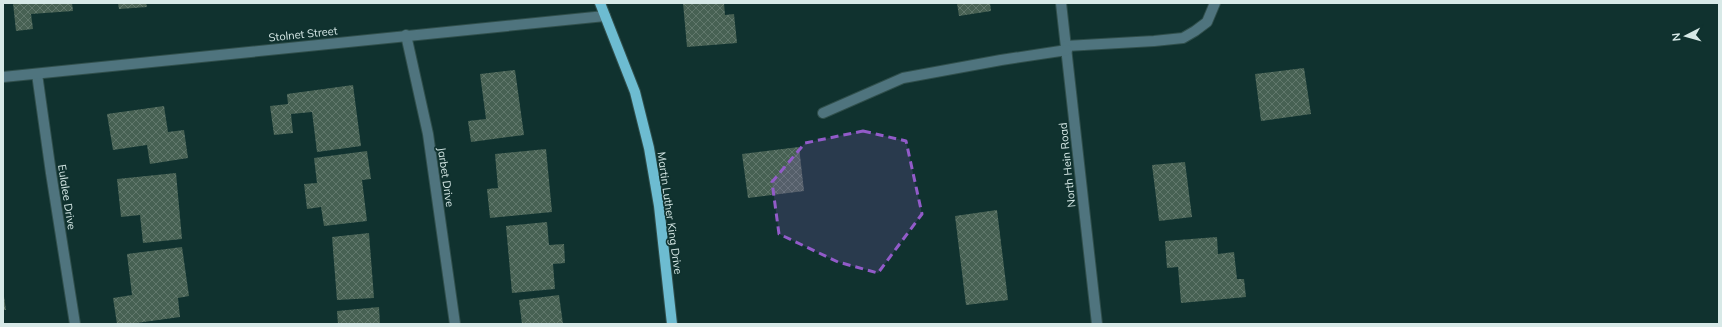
<svg xmlns="http://www.w3.org/2000/svg" width="1722" height="327" viewBox="0 0 1722 327" font-family="Mulish,sans-serif">
<defs>
<pattern id="building-cross-hatch" width="8" height="8" patternUnits="userSpaceOnUse"><rect width="8" height="8" fill="#476153"/><path d="M0 0l8 8M0 8l8-8" fill="none" stroke="#61786c"/></pattern>
</defs>
<rect width="100%" height="100%" fill="#10322f"/>
<g fill="url(#building-cross-hatch)">
<path d="M13,3H72L73,11L31,14L33,29L16,31Z"/>
<path d="M118,3H146L147,7L119,9Z"/>
<path d="M683,3H724L725,15L734,14L737,43L687,47Z"/>
<path d="M957,3H990L991,11L959,16Z"/>
<path d="M1304,68L1311,114L1261,121L1255,74Z"/>
<path d="M515,70L524,135L471,142L468,121L486,119L480,74Z"/>
<path d="M353,85L361,146L317,152L312,112L291,114L293,133L274,135L270,106L288,104L287,94Z"/>
<path d="M164,106L168,132L184,130L188,158L150,164L147,145L113,150L107,114Z"/>
<path d="M799,147L804,191L748,198L742,154Z"/>
<path d="M546,149L552,212L490,218L487,189L498,188L495,154Z"/>
<path d="M367,151L371,179L362,180L367,221L324,226L321,207L307,209L304,184L317,183L314,158Z"/>
<path d="M1185,162L1192,217L1159,221L1152,165Z"/>
<path d="M176,173L182,239L143,243L140,215L121,217L117,179Z"/>
<path d="M997,210L1008,300L966,305L955,216Z"/>
<path d="M547,222L549,245L564,244L565,263L553,264L555,289L512,293L506,226Z"/>
<path d="M369,233L374,298L337,300L332,237Z"/>
<path d="M1217,237L1218,254L1234,252L1237,279H1244L1246,297L1181,303L1178,267L1167,268L1165,241Z"/>
<path d="M182,247L189,296L178,298L180,317L129,324H117L113,298L132,295L127,254Z"/>
<path d="M3,290L6,310H3Z"/>
<path d="M559,295L563,324H522L519,300Z"/>
<path d="M379,307L380,324H338L337,311Z"/>
</g>
<g fill="none" stroke-linecap="round" stroke-linejoin="round">
<g stroke="#304f4c" stroke-width="12">
<g id="minor">
<path d="M1061,3L1097,324"/>
<path d="M406,35L428,134L455,324"/>
<path d="M1066,46L1154,41L1183,38L1195,31L1207,22L1215,3"/>
<path d="M37,74L51,173L75,324"/>
<path d="M3,77L605,16"/>
<path d="M823,113L903,78L1001,60L1067,50"/>
</g>
</g>
<g stroke="#304f4c" stroke-width="12">
<path id="major" d="M600,3L635,92L649,148L659,206L672,324"/>
</g>
<use href="#minor" stroke="#4f747e" stroke-width="10"/>
<use href="#major" stroke="#6dbcd1" stroke-width="10"/>
</g>
<path fill="#925bc9" fill-opacity="0.2" stroke="#925bc9" stroke-width="3" stroke-dasharray="8 5" stroke-linejoin="round" d="M863,131L906,141L922,214L878,273L838,262L779,234L772,182L805,143Z"/>
<g text-anchor="middle" stroke-width="3.5" stroke-linejoin="round" paint-order="stroke">
<g font-size="11" fill="#d7e9e7" stroke="#10322f">
<text transform="translate(303 34) rotate(-6)" y="4">Stolnet Street</text>
<text transform="translate(1067 165) rotate(-96)" y="4">North Hein Road</text>
<text transform="translate(446 177) rotate(82)" y="4">Jarbet Drive</text>
<text transform="translate(67 197) rotate(81)" y="4">Eulalee Drive</text>
<text transform="translate(670 213) rotate(82)" y="4">Martin Luther King Drive</text>
</g>
</g>
<rect width="1722" height="327" fill="none" stroke="#d7e9e7" stroke-width="8"/>
<g transform="translate(1686 36) rotate(264)" stroke="#10322f" stroke-width="3" paint-order="stroke">
<path d="M0-3L7 15L0 10L-7 15Z" fill="#d7e9e7"/>
<text y="-6" font-size="11" font-weight="bold" text-anchor="middle" fill="#d7e9e7">N</text>
</g>
</svg>
